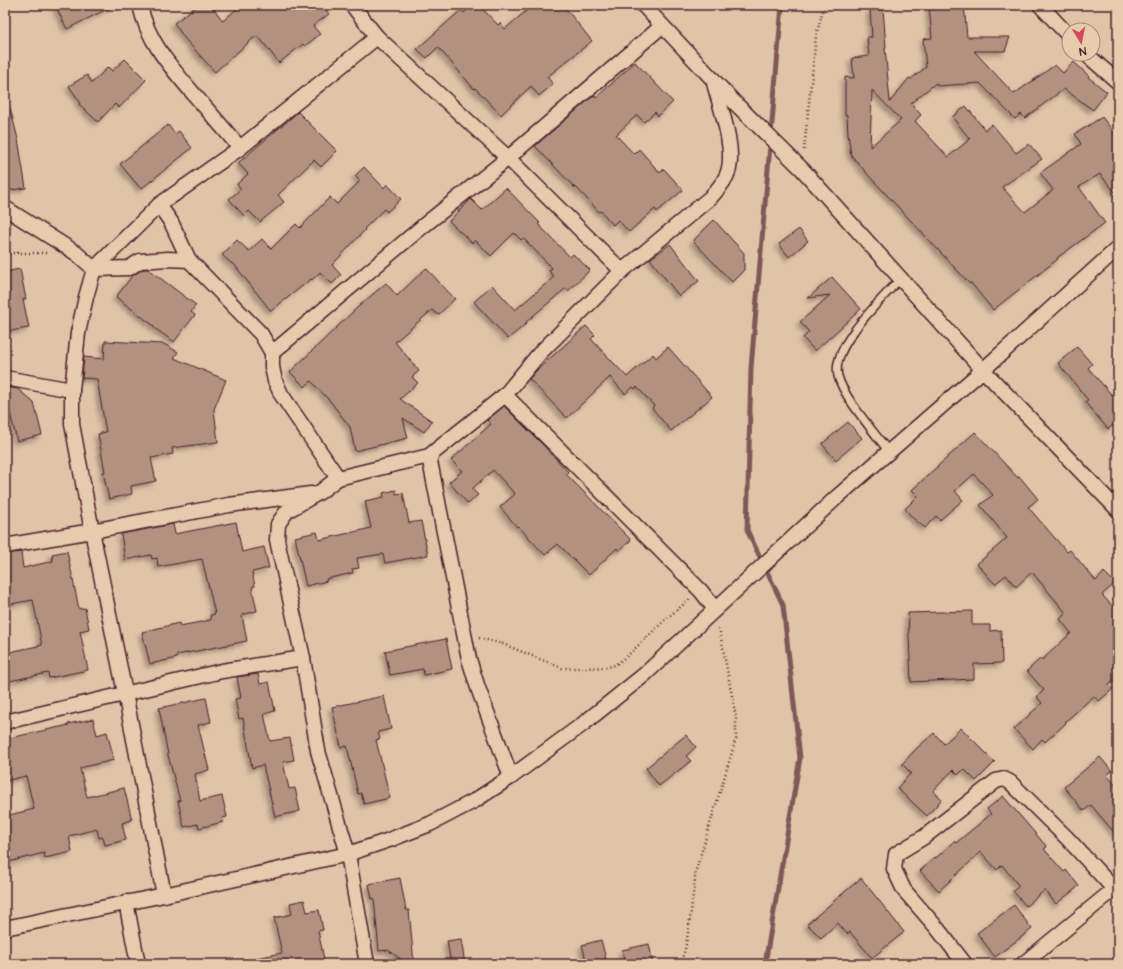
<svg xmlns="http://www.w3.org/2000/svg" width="1123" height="969" viewBox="0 0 1123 969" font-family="'Architects Daughter',sans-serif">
<defs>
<filter id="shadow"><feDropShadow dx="-3.5" dy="3.5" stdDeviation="2" flood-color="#0004"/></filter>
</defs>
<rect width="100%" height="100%" fill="#e0c4a8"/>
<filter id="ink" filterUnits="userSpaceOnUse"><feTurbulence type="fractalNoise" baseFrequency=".025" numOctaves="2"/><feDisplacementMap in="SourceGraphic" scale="8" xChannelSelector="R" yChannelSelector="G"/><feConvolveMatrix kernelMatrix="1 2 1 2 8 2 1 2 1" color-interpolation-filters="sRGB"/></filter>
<g filter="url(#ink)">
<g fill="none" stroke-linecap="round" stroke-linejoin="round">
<path stroke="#7e5856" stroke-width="5" d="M765,964L800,758L783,605L747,530L751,368L782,5"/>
</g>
<g fill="#b29181" stroke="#4a1f2b" fill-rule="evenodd" filter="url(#shadow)">
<path d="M55,5H115L67,29Z"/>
<path d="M198,5H211L223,21L241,5H322L329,14L313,26L320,34L305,46L303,44L279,63L259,37L258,38L256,36L215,72L185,39L174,23Z"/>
<path d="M472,5H479L498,25L500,23L505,29L533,5H563L592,41L547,77L553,84L539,96L531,86L501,115L475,88L474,89L438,47L427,58L417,49L461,10L464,13Z"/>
<path d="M943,5V6L964,5L967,37H1010L1005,51H974L1014,94L1055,65L1063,73L1074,62L1089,76L1088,77L1107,92L1093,110L1064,89L1025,118L1021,114L1015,119L980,83L938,86L936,83L911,103L921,115L915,121L948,157L970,139L952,117L966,106L985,130L992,124L1016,153L1029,144L1042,159L1002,187L1025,212L1053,190L1040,173L1081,144L1075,134L1102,117L1118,138V196L1100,174L1079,187L1105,223L1057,258L1058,259L993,310L971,283L970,284L870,177L851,155L848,134L847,115H845V77L854,78L852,58L869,56L867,37H872L870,10L883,9L886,48H885L890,102L909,78L911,79L926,67L923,39L932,38L929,6ZM872,90L901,120L870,147Z"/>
<path d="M125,59L146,80L119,108L115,104L98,122L79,104L80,102L69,86L87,75L92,83L108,67L112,71Z"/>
<path d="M635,62L673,102L658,116L655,112L644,122L637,115L616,135L634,154L639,149L660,173L664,169L683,190L657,212L655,209L629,232L618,220L613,225L601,211L599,212L576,187L575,188L535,146L594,95L596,98Z"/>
<path d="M5,108H10L18,139L26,188L5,191Z"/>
<path d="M298,112L337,151L321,167L314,160L278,195L284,202L260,222L249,211L244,216L229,199L241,189L237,184L248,174L238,163Z"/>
<path d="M168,125L175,134L179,131L192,148L141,189L120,164Z"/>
<path d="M364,167L384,188L387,184L401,199L387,212L384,209L364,229L365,230L332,265L341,275L332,284L320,272L312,280L311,279L271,311L233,263L232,264L222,255L237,240L249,251L262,239L271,249L296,224L300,228L330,197L337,204L360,181L355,176Z"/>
<path d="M506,188L540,223L538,224L570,257L573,254L590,270L568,291L566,288L526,322L527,323L508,339L474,302L492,285L515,310L554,277L549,271L552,268L523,238L521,240L514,233L491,256L475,240L472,243L449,221L471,199L482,210Z"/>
<path d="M714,220L744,253V270L732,282L693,241Z"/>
<path d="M799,229L808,241L789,257L779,244Z"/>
<path d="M670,244L699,281L679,296L650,259Z"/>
<path d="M426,268L455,299L438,315L432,310L395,342L419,371L412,377L418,383L400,399L432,421L424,432L403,418L408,438L355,451L350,427L330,401L311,381L305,387L290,372L359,306L386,283L397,296Z"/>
<path d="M20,269L26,299H23L29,328L10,331L9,323L5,324V272Z"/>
<path d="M143,269H148L196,305L191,312L195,315L174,342L153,327L154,326L116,297L132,276Z"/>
<path d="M832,277L861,309L815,351L803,338L809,332L800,322L830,295L808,298Z"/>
<path d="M586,326L595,335L591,339L627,377L653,354L656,358L668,347L712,397L671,431L652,408L654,406L637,387L635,389L633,387L625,394L610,377L567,418L529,379L537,370Z"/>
<path d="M105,341L164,344L178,352L174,358L226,380L214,409L218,442L172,448L173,454L151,458L156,481L131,486L132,494L109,499L103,472H105L98,434L106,432L97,379L82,378L84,357L104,359Z"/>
<path d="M1077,347L1092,364L1088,368L1112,395L1118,390V421L1108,429L1085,402L1088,400L1058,363Z"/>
<path d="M5,387L18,389L34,403L42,435L17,441L5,392Z"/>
<path d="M504,406L545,447L568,472L566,474L631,540L619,551L617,548L589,575L558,544L545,555L518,526L517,527L500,507L515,494L493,470L472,489L478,495L468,504L449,482L462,471L451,460L491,424L487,420Z"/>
<path d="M848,422L862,438L836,460L822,444Z"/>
<path d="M975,432L1018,478L1019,476L1038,499L1028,507L1067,552L1070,550L1096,581L1104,572L1115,583L1102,595L1118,612V677L1109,685L1113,689L1099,701L1094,696L1065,722L1066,723L1045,742L1042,739L1033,749L1014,729L1042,703L1037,697L1044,690L1027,671L1041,658L1042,660L1071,633L1060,619L1066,613L1032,572L1016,587L1006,575L995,584L977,564L1007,538L980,505L993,495L974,474L955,491L963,500L940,520L936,516L925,528L914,519L905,509L918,496L912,490Z"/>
<path d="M396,490V494L403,493L409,523L421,521L428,555L385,563L383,554L357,558L359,568L352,569L353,573L326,579L327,581L306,586L295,537L317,532L319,540L371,528L365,501L384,497L383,493Z"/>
<path d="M236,522L242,552L264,547L269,568L252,572L255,586L252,587L257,611L242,615L247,641L177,655V658L150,664L142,632L179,623L180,626L211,620L210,615L215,614L209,588L202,559L158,567L157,558L152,559L151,555L125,560L121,534L173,524L175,534Z"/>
<path d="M67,551L79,609L85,608L89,629L80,631L88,670L49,678L48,673L9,681L5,661V653L42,645L33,600L5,605V554L21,552L23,568L53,561L52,554Z"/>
<path d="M972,611V625H990V631L1001,630L1002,663L974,664V679L911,682L908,613Z"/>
<path d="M446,639L452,669L424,675L423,669L390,675L385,651Z"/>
<path d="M258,674L260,684L269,682L275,711L264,714L270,741L290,738L294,760L283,762L289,789L295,788L300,811L275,817L263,765L252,768L243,718L239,719L235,699L241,698L237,677Z"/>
<path d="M384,696L391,729L378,732L380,739L376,740L390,798L364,804L361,793L358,794L347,746L341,747L332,707Z"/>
<path d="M206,698L211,722L198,725L209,770L195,774L200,801L222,796L227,817L222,818L223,822L199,828L198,824L184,827L178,801H180L168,755L159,708Z"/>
<path d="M93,719L97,735L107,732L114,760L80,768L87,797L124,788L132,820L122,823L126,840L105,845L103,837L99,838L97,829L69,836L72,852L45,858L44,853L5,863V816L34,809L26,776L5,781V739L69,725L68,724Z"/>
<path d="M961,728L995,762L976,781L964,769L958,775L953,770L933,791L942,799L927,816L897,788L911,773L902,764L917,748L934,733L944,744Z"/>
<path d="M686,735L696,747L686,756L691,761L659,786L646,768Z"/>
<path d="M1100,757L1112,771L1107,775L1118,788V837L1091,805L1084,811L1064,787Z"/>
<path d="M1003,796L1047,847L1044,849L1064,872L1066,870L1079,886L1056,904L1045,890L1026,906L1013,891L1019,886L1002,865L997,870L981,852L939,891L920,871L935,857L936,858L954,841L956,843L991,814L987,809Z"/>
<path d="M400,878L406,910H409L414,964H408L388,950L379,951L374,898L372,899L369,884Z"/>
<path d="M861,878L904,932L872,958L850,932L847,934L838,923L821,938L807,924Z"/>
<path d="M304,900L307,912L319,910L323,930L318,931L325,964H256V958L282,953L274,918L292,914L290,903Z"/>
<path d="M1014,905L1032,929L995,957L977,933Z"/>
<path d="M461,939L465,964H451L447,941Z"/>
<path d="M601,940L606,959L587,964L582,945Z"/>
<path d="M649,944L653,964H625L622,950Z"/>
</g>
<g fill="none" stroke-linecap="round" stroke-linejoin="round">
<g stroke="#4a1f2b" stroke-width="10">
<path id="service" d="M889,452C875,433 843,397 838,376C830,347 882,299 900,279"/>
</g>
<g stroke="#4a1f2b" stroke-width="17">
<g id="minor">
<path d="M140,5C147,42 174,71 198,99C212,115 226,131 240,148"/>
<path d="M352,5L377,37L508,158L622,271"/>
<path d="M643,5L735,103L802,169L983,370L1118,510"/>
<path d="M1040,5L1069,36"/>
<path d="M1086,54L1118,82"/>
<path d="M159,205L171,222L189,260L261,334L272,353V367L275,381L281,394L338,478"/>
<path d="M5,208L76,253L94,269L129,268L140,261L168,259L189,260"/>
<path d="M272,353L422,227L508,158L662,26"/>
<path d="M5,378L72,390"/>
<path d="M505,395L701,591L715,609"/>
<path d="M429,456L469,659L478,688L511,777"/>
<path d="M5,546L92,531L229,505L311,494"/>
<path d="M5,722L222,671L303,658"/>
<path d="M164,895L125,693L92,531L72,424V390L78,333L86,297L94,269L159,205L240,148L377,37"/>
<path d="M126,902L138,964"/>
<path d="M5,928L164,895L348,854L389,840L430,824L474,801L511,777L583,724L644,675L837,497L983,370L1118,248"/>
<path d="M367,964L348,854L318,751L303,658L277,540L278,524L287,511L320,492L338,478L429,456L505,395L539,354L622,271L711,197C717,190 725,182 728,172C736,148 719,104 713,79"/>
<path d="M965,964L937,928L904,890L894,869L896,854L924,837L996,781L1004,779L1010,782L1067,838L1114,889"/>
<path d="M1023,964L1118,886"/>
</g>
</g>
<g stroke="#4a1f2b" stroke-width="2.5" stroke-dasharray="1 3" stroke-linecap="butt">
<path d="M804,150L816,36L823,9L826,5"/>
<path d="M5,253H46"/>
<path d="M479,638L503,644L562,668H586L608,667L615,665L627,656L666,619L690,599"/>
<path d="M680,964L685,950L689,927L696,870L736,739V717L719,627"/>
</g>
<use href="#service" stroke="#e6cbad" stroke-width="7"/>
<use href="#minor" stroke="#e6cbad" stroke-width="14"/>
</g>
</g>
<rect width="1123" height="969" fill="none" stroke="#e6cbad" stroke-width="20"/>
<rect x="10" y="10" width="1103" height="949" fill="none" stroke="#4a1f2b" stroke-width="1.5" filter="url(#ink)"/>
<g transform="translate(1081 42) rotate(170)"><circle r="19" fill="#e6cbad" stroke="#a88679"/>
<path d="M0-3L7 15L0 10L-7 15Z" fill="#d1495b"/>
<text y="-6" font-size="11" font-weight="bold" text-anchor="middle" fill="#4a1f2b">N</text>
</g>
</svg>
